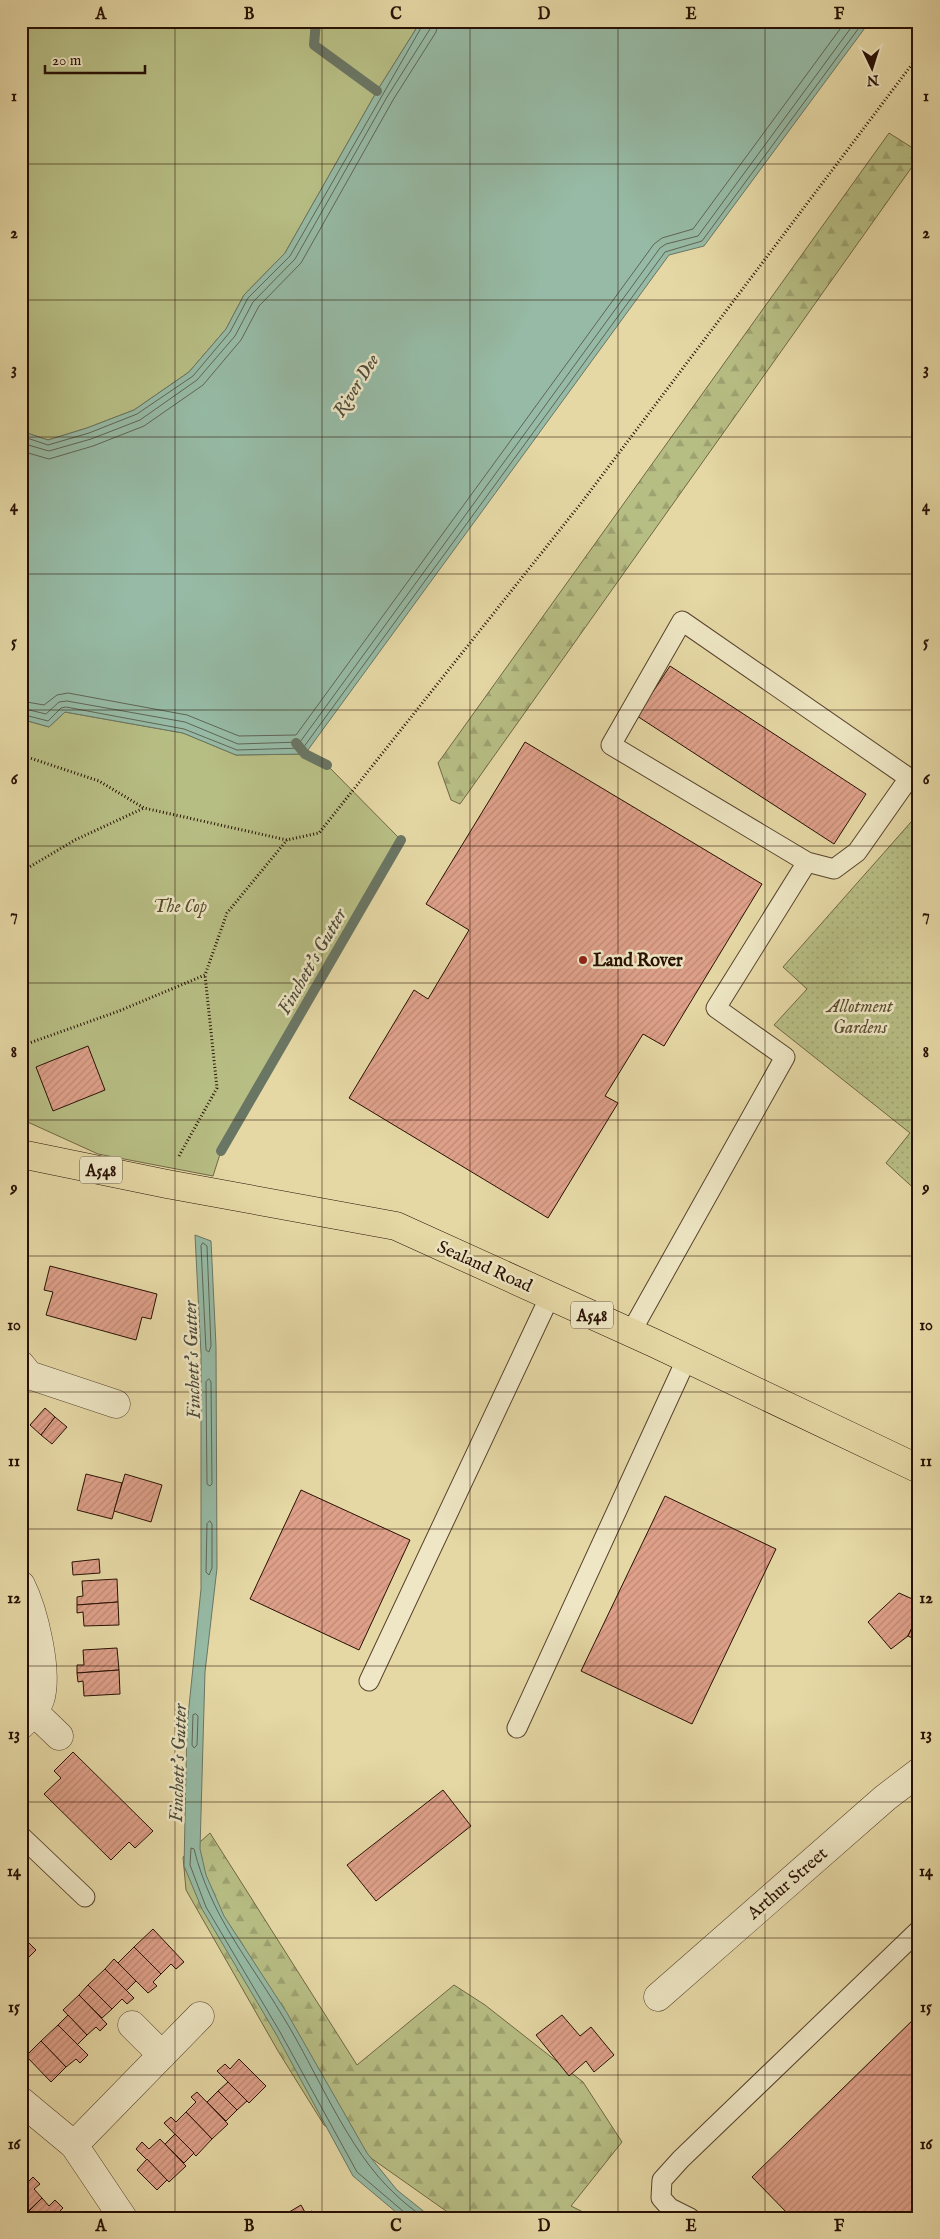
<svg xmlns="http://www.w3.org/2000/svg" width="940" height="2239" viewBox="0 0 940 2239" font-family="'IM FELL English',serif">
<defs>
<pattern id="forest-firs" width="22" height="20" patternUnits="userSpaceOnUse" patternTransform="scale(1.25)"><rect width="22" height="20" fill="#b7be84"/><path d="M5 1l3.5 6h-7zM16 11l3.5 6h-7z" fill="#9da270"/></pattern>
<pattern id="garden-dots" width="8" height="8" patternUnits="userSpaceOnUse" patternTransform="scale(1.25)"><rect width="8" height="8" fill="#b7be84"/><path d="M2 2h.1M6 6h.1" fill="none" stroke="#9da270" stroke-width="1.8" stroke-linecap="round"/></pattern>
<pattern id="building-hatch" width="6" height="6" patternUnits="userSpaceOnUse" patternTransform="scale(1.25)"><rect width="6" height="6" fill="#dea089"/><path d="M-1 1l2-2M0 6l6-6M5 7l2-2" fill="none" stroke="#be8975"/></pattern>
</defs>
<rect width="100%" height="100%" fill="#e5d8a5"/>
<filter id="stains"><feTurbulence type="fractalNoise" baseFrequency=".004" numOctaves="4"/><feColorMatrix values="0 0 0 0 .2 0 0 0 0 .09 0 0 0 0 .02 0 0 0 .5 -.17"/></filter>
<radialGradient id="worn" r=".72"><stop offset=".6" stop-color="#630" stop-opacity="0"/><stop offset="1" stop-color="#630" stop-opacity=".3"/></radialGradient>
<g fill="#b7be84" stroke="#706744">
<path d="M21,21H421L377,91L285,253L244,295L226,329L189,372L134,410L87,428L48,440L21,431Z"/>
<path d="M65,712L183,733L236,755L305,754L327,765L401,840L221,1151L213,1176L98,1154L21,1119V719L49,727Z"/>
</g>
<g fill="url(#forest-firs)" stroke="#706744">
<path d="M889,133L919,152V157L460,804L451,800L438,763Z"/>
<path d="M210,1833L357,2065L454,1985L485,2005L583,2082L622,2142L571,2206L595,2218H456L324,2125L278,2051L186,1890L183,1857Z"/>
</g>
<path fill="url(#garden-dots)" stroke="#706744" d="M919,813V1193L886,1163L910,1133L774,1025L807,989L783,967Z"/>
<g fill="#96baa5" stroke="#6a7664">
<path d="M421,21H870L704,246L669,255L305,754L236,755L183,733L65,712L49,727L21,719V431L48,440L87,428L134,410L189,372L226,329L244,295L285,253L377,91Z"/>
<path d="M195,1235L211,1241L216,1346L217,1568L205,1672L200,1849L206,1875L224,1916L287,2013L367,2153L397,2190L432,2218H403L353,2176L276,2034L202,1909L184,1866L187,1726L201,1589V1354Z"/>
</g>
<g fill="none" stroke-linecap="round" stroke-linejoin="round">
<g stroke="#5f6554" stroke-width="1">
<path d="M21,436L48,445L89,433L137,414L193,376L230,332L248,298L290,256L425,21"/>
<path d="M21,443L49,451L91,439L140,420L197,380L235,336L253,302L295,259L387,97L430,29L431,21"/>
<path d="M21,451L49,459L93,446L144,426L203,385L241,340L259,306L301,263L393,100L436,32L439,21"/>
<path d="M21,701L44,705L57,695L68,693L187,715L239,736L296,735L654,244L662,238L693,229L846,21"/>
<path d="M21,708L46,714L59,702L67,701L185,722L238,744L300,742L660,248L666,244L698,236L856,21"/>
<path d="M21,714L48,721L61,708L66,707L184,729L237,750L303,748L665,252L702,241L864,21"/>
<path d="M203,1243L207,1246L211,1346L209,1352L206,1350L201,1246Z"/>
<path d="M209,1379L211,1382L212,1484L210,1486L207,1484L206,1382Z"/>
<path d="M210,1521L212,1524V1568L209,1575L206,1572L207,1524Z"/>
<path d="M196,1714L198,1716L197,1745L194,1748L192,1745L193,1715Z"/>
<path d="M406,2218L404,2212L357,2172L280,2032L206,1907L190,1865L191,1848L194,1849C211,1916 247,1957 282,2015C317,2071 347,2150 395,2194C404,2203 414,2210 424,2218"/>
</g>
<g stroke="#6a7664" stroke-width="10">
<path d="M316,21L314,45L377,91"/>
<path d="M296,743L305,754L327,765"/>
<path d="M221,1151L401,840"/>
</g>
</g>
<g fill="url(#building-hatch)" stroke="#281003">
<path d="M670,666L866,794L834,844L637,716Z"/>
<path d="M525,742L762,884L664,1046L643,1034L605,1096L618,1103L548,1218L349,1098L414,990L428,999L469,930L426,904Z"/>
<path d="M88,1046L105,1090L53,1111L36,1067Z"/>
<path d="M50,1266L157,1294L151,1319L142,1317L136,1340L46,1315L53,1292L44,1290Z"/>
<path d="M45,1408L55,1417L41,1435L30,1425Z"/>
<path d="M55,1417L67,1427L52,1444L41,1435Z"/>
<path d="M86,1474L122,1483L112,1519L77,1510Z"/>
<path d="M125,1474L162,1485L151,1522L114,1511Z"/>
<path d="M301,1490L410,1540L359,1650L250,1599Z"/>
<path d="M665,1496L776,1549L692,1724L581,1671Z"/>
<path d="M99,1559L100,1573L73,1575L72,1562Z"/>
<path d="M117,1579L118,1602L77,1605V1597L83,1596L82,1581Z"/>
<path d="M899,1593L919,1602V1613L908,1636L891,1649L868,1622Z"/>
<path d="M118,1602L119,1625L84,1626L83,1612L77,1613V1605Z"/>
<path d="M919,1613V1641L908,1636Z"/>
<path d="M117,1648L119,1670L77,1673V1665H84L83,1650Z"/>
<path d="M119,1670L120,1694L84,1696L83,1681L78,1682L77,1673Z"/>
<path d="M73,1752L153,1831L135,1848L129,1842L111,1860L44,1794L61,1778L54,1771Z"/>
<path d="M443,1790L471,1826L376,1901L347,1865Z"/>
<path d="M153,1929L184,1962L176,1969L171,1964L161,1974L134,1947Z"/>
<path d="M21,1935L36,1950L21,1965Z"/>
<path d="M134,1947L161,1974L153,1982L157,1986L148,1993L118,1963Z"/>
<path d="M114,1959L136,1981L126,1991L105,1969Z"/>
<path d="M105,1969L134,1998L127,2004L122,1999L112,2009L88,1985Z"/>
<path d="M88,1985L112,2009L102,2018L79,1995Z"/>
<path d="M79,1995L107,2024L100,2031L96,2027L87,2035L63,2010Z"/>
<path d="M919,2014V2218H792L752,2177Z"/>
<path d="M68,2015L87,2035L77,2045L58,2025Z"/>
<path d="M562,2015L580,2036L591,2027L614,2055L594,2072L586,2061L569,2076L536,2035Z"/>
<path d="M58,2025L88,2055L80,2063L76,2059L66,2067L41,2041Z"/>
<path d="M41,2041L66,2067L51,2082L26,2056Z"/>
<path d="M239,2059L266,2086L249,2103L217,2071L225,2064L230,2069Z"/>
<path d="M228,2082L247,2101L237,2110L218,2091Z"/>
<path d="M218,2091L237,2110L226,2121L207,2102Z"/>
<path d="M197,2092L228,2124L212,2139L186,2112L196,2102L191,2097Z"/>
<path d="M186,2112L212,2139L196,2156L164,2123L171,2117L176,2122Z"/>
<path d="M175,2134L194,2153L184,2163L165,2144Z"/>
<path d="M160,2139L186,2166L169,2182L136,2149L142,2142L149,2149Z"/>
<path d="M21,2159L28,2167L21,2173Z"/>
<path d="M147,2159L167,2180L157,2190L137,2170Z"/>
<path d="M33,2177L40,2184L34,2189L42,2198L21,2218V2189Z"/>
<path d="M42,2198L49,2206L55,2200L63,2208L53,2218H22Z"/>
<path d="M301,2205L306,2214L312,2211L315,2218H279Z"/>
</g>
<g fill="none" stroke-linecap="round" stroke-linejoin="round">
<g stroke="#57422c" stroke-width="21">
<g id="service">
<path d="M631,1332L785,1057L716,1008L807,862L834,869L857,852L909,778L682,621L611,745L807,862"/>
<path d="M369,1681L550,1296"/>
<path d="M517,1728L687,1358"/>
<path d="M21,1836L85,1897"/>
<path d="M690,2218L670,2208L661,2198L662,2180L681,2159L919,1930"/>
</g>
</g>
<g stroke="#57422c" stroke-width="29">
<g id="minor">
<path d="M21,1365L29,1375L116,1404"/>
<path d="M21,1585C34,1611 49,1673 40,1700C37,1709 28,1719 21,1725"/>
<path d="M33,1711L59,1736"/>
<path d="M658,1997L885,1798L919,1772"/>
<path d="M132,2025L162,2055"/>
<path d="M21,2101L74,2145L123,2218"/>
<path d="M74,2145L200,2016"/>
</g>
</g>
<g stroke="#281003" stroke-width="29">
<path id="primary" d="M21,1154L167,1184L396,1226L654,1343L919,1469"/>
</g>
<g stroke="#281003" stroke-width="3" stroke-dasharray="1 2.5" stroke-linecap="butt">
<path d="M21,755L99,781L144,808L287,840L319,833L582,502L919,55"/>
<path d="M21,872L75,840L144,808"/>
<path d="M21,1046L119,1011L205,975L227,913L287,840"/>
<path d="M179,1156L217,1088L205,975"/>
</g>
<use href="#service" stroke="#eee6c4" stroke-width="19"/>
<use href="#minor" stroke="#eee6c4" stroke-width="28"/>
<use href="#primary" stroke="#e5d8a5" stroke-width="28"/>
</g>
<path fill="none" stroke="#281003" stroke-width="1" stroke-opacity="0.55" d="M175,21V2218M322,21V2218M470,21V2218M618,21V2218M765,21V2218M21,164H919M21,300H919M21,437H919M21,574H919M21,710H919M21,846H919M21,983H919M21,1120H919M21,1256H919M21,1392H919M21,1529H919M21,1666H919M21,1802H919M21,1938H919M21,2075H919"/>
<circle fill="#8f2418" stroke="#eee6c4" stroke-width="2" cx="583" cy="960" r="5"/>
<g text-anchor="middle" stroke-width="5" stroke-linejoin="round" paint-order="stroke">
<g fill="#eee6c4" stroke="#63503d" stroke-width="1">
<rect x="80" y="1156.5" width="42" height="27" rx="4"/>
<rect x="571" y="1301.5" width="42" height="27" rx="4"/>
</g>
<g font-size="16" font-weight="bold" fill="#281003">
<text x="101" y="1176">A548</text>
<text x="592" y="1321">A548</text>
</g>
<g font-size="18" font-style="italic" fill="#5a4d30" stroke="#eee6c4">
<text x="180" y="912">The Cop</text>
<text x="860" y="1012">Allotment<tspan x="860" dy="21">Gardens</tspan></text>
</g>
<g font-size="18" font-weight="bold" fill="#281003" stroke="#eee6c4" text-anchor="start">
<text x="593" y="966">Land Rover</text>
</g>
<g font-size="18" fill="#281003" stroke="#eee6c4">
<text transform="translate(485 1266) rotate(24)" y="6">Sealand Road</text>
<text transform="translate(787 1883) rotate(-41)" y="6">Arthur Street</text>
</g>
<g font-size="19" font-style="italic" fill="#4e4c3c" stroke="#eee6c4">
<text transform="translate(355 385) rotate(-58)" y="7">River Dee</text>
<text transform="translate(311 961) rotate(-60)" y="7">Finchett's Gutter</text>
<text transform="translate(191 1360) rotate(-92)" y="7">Finchett's Gutter</text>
<text transform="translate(177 1763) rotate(-88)" y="7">Finchett's Gutter</text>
</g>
</g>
<rect width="940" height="2239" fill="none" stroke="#e5d8a5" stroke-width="55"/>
<g transform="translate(872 68) rotate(176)" stroke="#eee6c4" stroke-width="4" paint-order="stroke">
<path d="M0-4L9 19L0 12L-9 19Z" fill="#281003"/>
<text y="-8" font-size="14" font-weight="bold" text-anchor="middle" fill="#281003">N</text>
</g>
<path d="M45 65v8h100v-8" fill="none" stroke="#281003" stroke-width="2.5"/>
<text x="52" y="65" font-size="15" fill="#281003" stroke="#eee6c4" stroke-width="4" paint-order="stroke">20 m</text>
<rect x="28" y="28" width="884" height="2184" fill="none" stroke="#281003" stroke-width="2"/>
<g font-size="16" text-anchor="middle" font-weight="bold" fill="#281003">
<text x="101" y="19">A</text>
<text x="249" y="19">B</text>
<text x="396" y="19">C</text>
<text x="544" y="19">D</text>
<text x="691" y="19">E</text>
<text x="839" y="19">F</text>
<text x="14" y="101">1</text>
<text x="926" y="101">1</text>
<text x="14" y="238">2</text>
<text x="926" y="238">2</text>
<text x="14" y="374">3</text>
<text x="926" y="374">3</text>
<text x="14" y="511">4</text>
<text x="926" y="511">4</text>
<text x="14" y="647">5</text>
<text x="926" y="647">5</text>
<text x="14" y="784">6</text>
<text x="926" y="784">6</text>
<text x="14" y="920">7</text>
<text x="926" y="920">7</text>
<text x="14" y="1057">8</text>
<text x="926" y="1057">8</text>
<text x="14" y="1193">9</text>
<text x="926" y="1193">9</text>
<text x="14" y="1330">10</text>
<text x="926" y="1330">10</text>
<text x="14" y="1466">11</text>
<text x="926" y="1466">11</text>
<text x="14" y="1603">12</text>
<text x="926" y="1603">12</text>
<text x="14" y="1739">13</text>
<text x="926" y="1739">13</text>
<text x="14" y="1876">14</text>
<text x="926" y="1876">14</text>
<text x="14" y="2012">15</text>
<text x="926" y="2012">15</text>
<text x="14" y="2149">16</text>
<text x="926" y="2149">16</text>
<text x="101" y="2231">A</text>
<text x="249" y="2231">B</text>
<text x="396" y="2231">C</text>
<text x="544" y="2231">D</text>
<text x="691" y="2231">E</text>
<text x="839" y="2231">F</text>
</g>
<rect width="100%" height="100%" filter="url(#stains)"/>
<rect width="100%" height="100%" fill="url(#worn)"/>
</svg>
